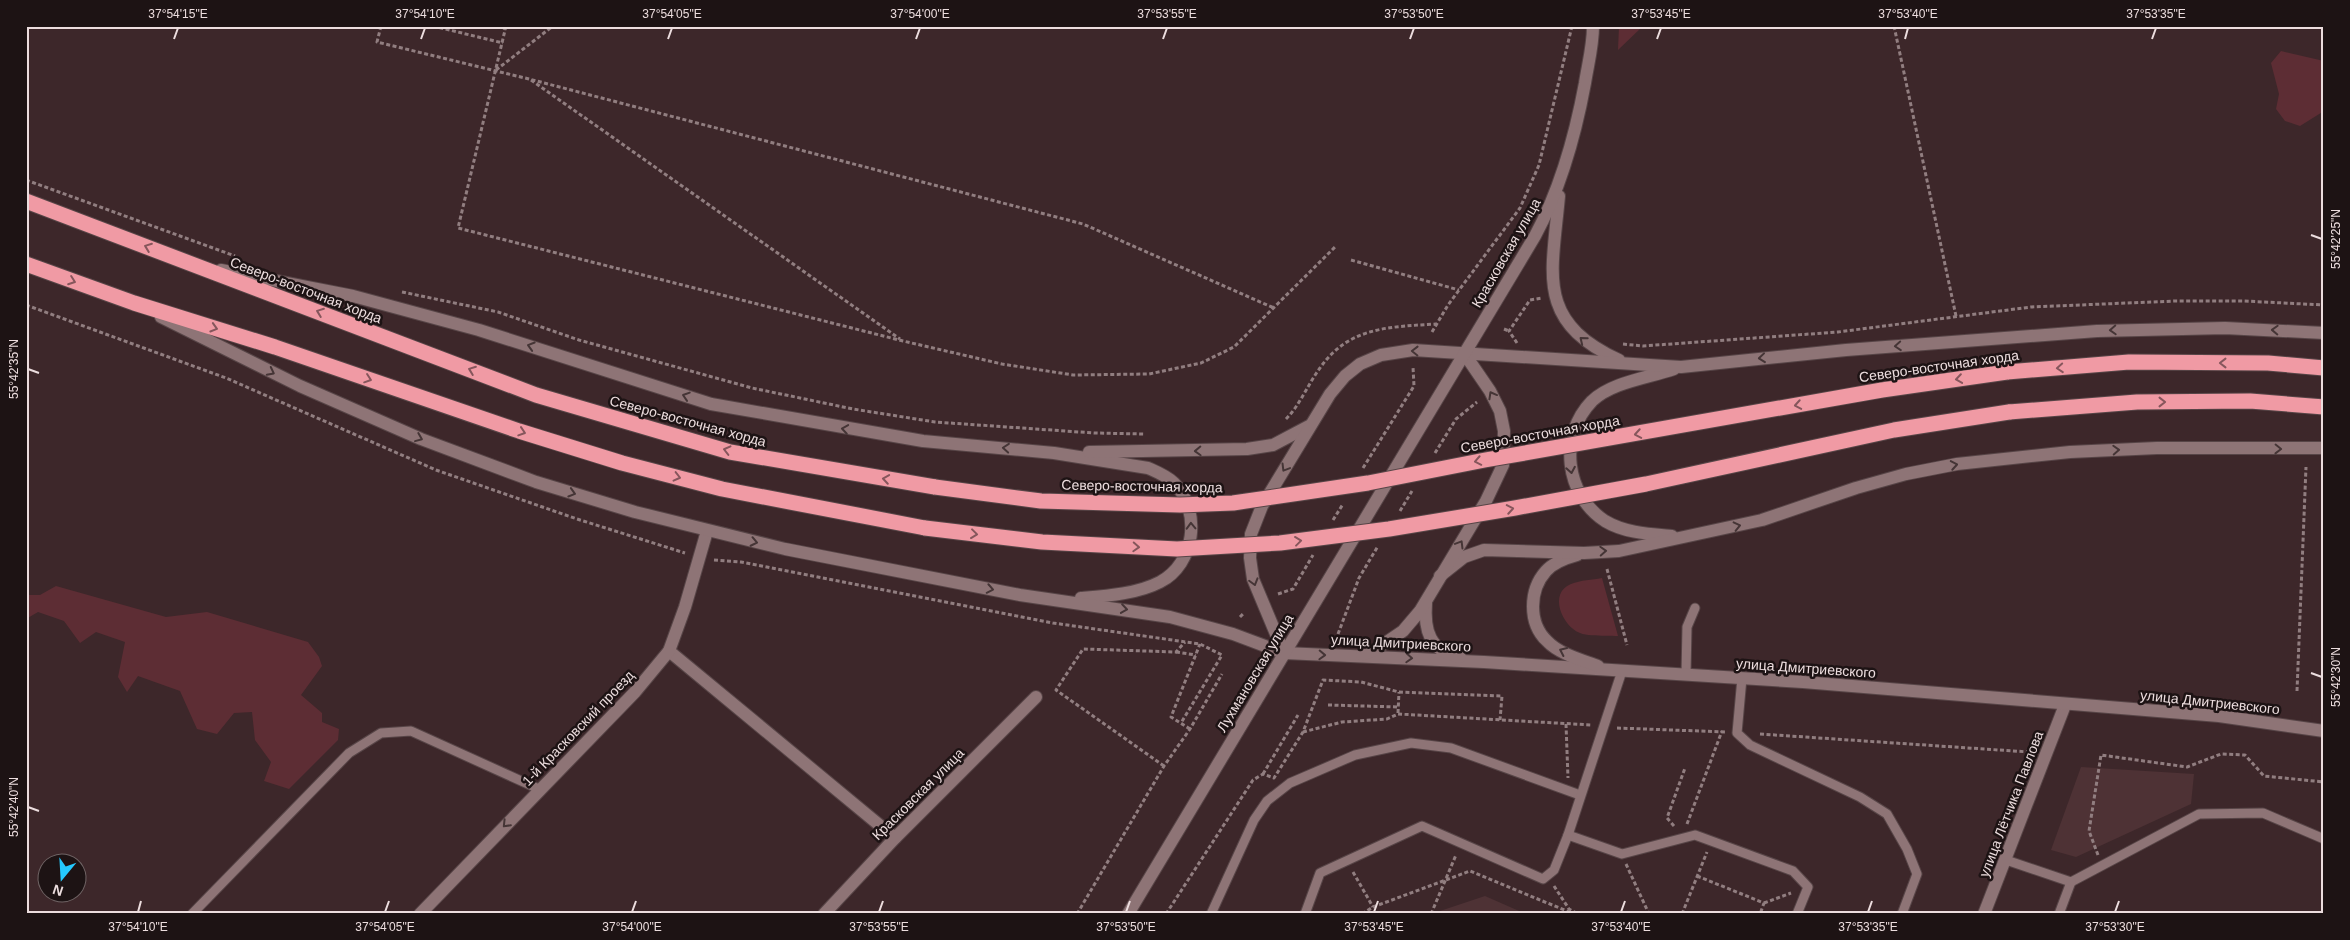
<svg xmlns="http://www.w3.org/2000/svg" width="2350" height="940" viewBox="0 0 2350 940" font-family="Arial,sans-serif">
<rect width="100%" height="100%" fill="#3d272a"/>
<g fill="#4e3235">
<path d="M2081,767L2194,774L2191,804L2076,857L2051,850Z"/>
<path d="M1485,896L1526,914H1438L1440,911Z"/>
</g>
<g fill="#5d2d34">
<path d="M1619,26H1643L1618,50Z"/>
<path d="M2281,51L2324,61V111L2300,126L2285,121L2276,109L2279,94L2271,63Z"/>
<path d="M1602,578L1618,636C1607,635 1590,637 1580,633C1562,626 1548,593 1571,584C1581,580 1592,580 1602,578Z"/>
<path d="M56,586L166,617L207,612L308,642L319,657L322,666L301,695L322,713V722L339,729L338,740L289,789L264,781L271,762L255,740L252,712L234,713L217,734L197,729L180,691L138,676L127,692L118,677L125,642L96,632L80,643L64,621L38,612L26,619V595H40Z"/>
</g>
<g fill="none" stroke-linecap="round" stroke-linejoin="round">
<g stroke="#574547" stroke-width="11">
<g id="lane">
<path d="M1686,674L1687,627L1695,608"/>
<path d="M1742,678L1737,733L1750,745L1860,797L1887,814L1907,849L1917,874L1902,914"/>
<path d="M1568,835L1622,854L1695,835L1793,871L1808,887L1797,914"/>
<path d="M2006,860L2071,882L2199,814L2263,813L2324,839"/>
<path d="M192,914L349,753L381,733L411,731L539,789"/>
<path d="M1211,914L1254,820L1267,801L1290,783L1355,755L1411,743L1451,748L1580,795"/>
<path d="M1305,914L1320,873L1422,826L1543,879L1554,870L1568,835L1622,671"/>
<path d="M2059,914L2071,882"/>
</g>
</g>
<g stroke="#574547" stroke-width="14">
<g id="street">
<path d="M669,651L895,838"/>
<path d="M420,914L635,692L669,651L685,607L707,531"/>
<path d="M824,914L895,838L1036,697"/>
<path d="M1984,914L2065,705"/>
</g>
</g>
<g stroke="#574547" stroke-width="14">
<g id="secondary">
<path d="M1559,196C1552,275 1535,321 1619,360"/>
<path d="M221,270L353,296L479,330L711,404L923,441L1054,453L1148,468C1157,472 1167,476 1174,483C1202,511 1195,564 1160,582C1137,594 1106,596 1081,598"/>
<path d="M161,317L300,386L421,439L536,482L635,512L785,549L1020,595L1170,617L1233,634L1284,653L1484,662L1803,682L2219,716L2324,731"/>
<path d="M1089,452L1247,449L1273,445L1309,426"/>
<path d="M1672,536C1649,534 1625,533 1605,521C1565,495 1558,436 1592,401C1612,382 1648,378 1674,369"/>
<path d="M1577,555C1566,558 1554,562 1546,571C1529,590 1528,623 1547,641C1559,654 1582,660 1598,666"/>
<path d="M1440,576L1464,557L1484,550L1584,553L1619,551L1762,520L1856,488L1906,474L1957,464L2070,452L2157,448H2324"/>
<path d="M1426,603C1424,630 1429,651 1460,657"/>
<path d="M1284,653L1253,579L1250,558L1251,534L1262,506L1330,394L1345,376L1360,364L1381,355L1413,350L1681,367L1846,350L2097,331L2225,328L2324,333"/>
<path d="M1362,655L1375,650L1403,631L1420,611L1486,501L1503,465L1504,431L1500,411L1490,391L1464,353"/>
<path d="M1128,914L1535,236C1561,188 1575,137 1585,83C1588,64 1593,46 1593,26"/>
</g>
</g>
<g stroke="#574547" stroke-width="17">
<g id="highway">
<path d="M26,201L536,395L730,452L935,487"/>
<path d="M26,264L134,303L275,347L519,431L622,463L722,489L925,528"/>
<path d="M2007,372L2129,362L2268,363L2324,368"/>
<path d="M2009,412L2137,402L2250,401L2324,407"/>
</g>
</g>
<g stroke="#917e80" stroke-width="3" stroke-dasharray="4 2.5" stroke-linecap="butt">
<path d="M381,26L377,42L529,79L1083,224L1274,308"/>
<path d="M433,26L503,43"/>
<path d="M497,26L506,29"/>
<path d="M506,26L458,228L903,341L1002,364L1073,375L1149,374L1201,363L1234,347L1336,246"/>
<path d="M1894,26L1956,316"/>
<path d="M496,70L553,26"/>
<path d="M531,80L900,339"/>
<path d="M26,180L235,256"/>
<path d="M1351,260L1459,290"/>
<path d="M402,292L498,312L579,340L752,388L853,409L935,422L1094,433L1144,434"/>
<path d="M26,305L226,378L436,470L577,519L685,553"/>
<path d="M1504,329L1509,331"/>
<path d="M1432,332L1448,305L1520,208L1539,165L1572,26"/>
<path d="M1517,343L1509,331L1530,300L1542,298"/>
<path d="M1623,344L1643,346L1838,332L2031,307L2176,301H2244L2324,305"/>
<path d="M1286,419C1300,405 1308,384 1320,368C1349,326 1391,327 1436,324"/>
<path d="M1435,453L1456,419L1477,402"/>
<path d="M1363,468L1414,386L1413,367"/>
<path d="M1400,511L1412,491"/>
<path d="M1333,520L1343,504"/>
<path d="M714,560L741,562L1053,623L1200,644L1222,655L1181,723"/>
<path d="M1607,569L1627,645"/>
<path d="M1278,594L1293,589L1313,555"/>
<path d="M1240,617L1244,613"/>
<path d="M1338,634L1359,578L1378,546"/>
<path d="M1176,652L1196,655"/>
<path d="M2297,691L2306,467"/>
<path d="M1328,705L1398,707"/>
<path d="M1398,713L1399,692"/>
<path d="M1566,724L1568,778"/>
<path d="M1617,728L1726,732"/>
<path d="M1190,729L1171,717L1200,644"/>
<path d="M1303,732L1342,722L1387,719L1398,714L1591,725"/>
<path d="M1760,734L2029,752"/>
<path d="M1164,766L1056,690L1083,649L1176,652L1185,642"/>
<path d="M1263,774L1298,715"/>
<path d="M1687,824L1722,731"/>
<path d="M1674,826L1667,818L1685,768"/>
<path d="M2098,855L2089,831L2101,755L2187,767L2221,754L2245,755L2264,776L2324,782"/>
<path d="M1626,864L1649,914"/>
<path d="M1353,872L1373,907"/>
<path d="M1697,876L1764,903L1760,914"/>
<path d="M1554,886L1569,909L1578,914"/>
<path d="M1764,903L1791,893"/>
<path d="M1077,914L1164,766L1190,729L1222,674"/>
<path d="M1166,914L1253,780L1263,774L1274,778L1303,732L1323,680L1361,682L1399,692L1502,696L1500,720"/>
<path d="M1362,914L1373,907L1470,871L1574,914"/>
<path d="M1431,914L1456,855"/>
<path d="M1682,914L1707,852"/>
</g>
<use href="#lane" stroke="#8e7476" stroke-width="9"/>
<use href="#street" stroke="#8e7476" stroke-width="12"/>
<use href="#secondary" stroke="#8e7476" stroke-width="12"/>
<use href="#highway" stroke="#f09aa4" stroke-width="15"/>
<g stroke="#574547" stroke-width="17" stroke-linecap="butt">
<g id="highway-bridge">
<path d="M935,487L1041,501L1180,505L1233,503L1368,483L1485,460L1882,390L2007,372"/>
<path d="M925,528L1042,542L1177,549L1280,543L1389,529L1515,508L1646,484L1894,430L2009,412"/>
</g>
</g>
<use href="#highway-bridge" stroke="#f09aa4" stroke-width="15"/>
</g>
<defs><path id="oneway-chevron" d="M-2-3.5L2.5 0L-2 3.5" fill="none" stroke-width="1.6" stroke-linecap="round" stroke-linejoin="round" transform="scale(1.25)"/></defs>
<g stroke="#86565c">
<use href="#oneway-chevron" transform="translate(148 247) rotate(-159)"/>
<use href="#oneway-chevron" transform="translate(72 281) rotate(20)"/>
<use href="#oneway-chevron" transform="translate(320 312) rotate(-159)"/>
<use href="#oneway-chevron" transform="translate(214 328) rotate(17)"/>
<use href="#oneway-chevron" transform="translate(2223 363) rotate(-180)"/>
<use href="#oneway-chevron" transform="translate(2060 368) rotate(176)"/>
<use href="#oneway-chevron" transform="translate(472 370) rotate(-159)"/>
<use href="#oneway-chevron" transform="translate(368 379) rotate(19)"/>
<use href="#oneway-chevron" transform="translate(1959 379) rotate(172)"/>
<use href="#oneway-chevron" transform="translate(2162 402)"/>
<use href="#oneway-chevron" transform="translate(1798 405) rotate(170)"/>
<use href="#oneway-chevron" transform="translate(522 432) rotate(18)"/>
<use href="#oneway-chevron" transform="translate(1638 434) rotate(170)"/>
<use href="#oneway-chevron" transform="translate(727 450) rotate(-166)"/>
<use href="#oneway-chevron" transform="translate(1478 461) rotate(169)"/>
<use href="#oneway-chevron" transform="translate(677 477) rotate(14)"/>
<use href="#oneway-chevron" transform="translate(886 479) rotate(-171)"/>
<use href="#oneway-chevron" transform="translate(1510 509) rotate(-10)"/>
<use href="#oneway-chevron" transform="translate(974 534) rotate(7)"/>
<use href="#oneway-chevron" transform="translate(1298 541) rotate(-7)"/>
<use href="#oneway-chevron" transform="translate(1136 547) rotate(3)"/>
</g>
<g stroke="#453536">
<use href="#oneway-chevron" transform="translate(2113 330) rotate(177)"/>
<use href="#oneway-chevron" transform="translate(2275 330) rotate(-178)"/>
<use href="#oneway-chevron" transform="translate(1583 340) rotate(-141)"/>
<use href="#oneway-chevron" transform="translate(531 346) rotate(-163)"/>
<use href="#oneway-chevron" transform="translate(1898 346) rotate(176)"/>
<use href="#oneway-chevron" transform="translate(1415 351) rotate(-179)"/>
<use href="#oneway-chevron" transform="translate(1762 358) rotate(174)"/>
<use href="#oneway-chevron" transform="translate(271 372) rotate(27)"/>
<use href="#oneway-chevron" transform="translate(1492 395) rotate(-119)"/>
<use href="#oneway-chevron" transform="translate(686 396) rotate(-162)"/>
<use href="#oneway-chevron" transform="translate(845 429) rotate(-171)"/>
<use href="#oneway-chevron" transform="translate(419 438) rotate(22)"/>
<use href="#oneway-chevron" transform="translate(1006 448) rotate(-175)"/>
<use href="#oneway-chevron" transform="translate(2278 449) rotate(1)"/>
<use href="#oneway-chevron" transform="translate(2116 450) rotate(-3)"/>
<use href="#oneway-chevron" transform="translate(1198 451) rotate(178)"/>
<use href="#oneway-chevron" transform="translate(1954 465) rotate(-10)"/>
<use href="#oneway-chevron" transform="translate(1285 468) rotate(121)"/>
<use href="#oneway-chevron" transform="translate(1571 470) rotate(80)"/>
<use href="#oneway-chevron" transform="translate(572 493) rotate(17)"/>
<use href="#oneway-chevron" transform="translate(1191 526) rotate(-92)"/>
<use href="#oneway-chevron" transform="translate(1737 526) rotate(-13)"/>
<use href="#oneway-chevron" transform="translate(754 542) rotate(12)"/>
<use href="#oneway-chevron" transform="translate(1460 544) rotate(-59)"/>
<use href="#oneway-chevron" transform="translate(1603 551) rotate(-3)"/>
<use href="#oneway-chevron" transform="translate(1254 582) rotate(74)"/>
<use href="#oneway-chevron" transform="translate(990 589) rotate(11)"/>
<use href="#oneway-chevron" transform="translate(1124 609) rotate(8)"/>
<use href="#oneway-chevron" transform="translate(1563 651) rotate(-155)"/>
<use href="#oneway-chevron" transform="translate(1322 655) rotate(2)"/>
<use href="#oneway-chevron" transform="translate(1409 658) rotate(3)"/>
<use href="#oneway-chevron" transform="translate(506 824) rotate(134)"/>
</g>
<path fill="none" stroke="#ecddde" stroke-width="2" d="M174,39L178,28M421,39L425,28M668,39L672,28M916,39L920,28M1163,39L1167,28M1410,39L1414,28M1657,39L1661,28M1905,39L1908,28M2152,39L2156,28M2311,235L2322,239M28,369L39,373M2311,673L2322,677M28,807L39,811M138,912L141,901M385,912L389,901M632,912L636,901M879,912L883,901M1126,912L1130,901M1374,912L1378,901M1621,912L1625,901M1868,912L1872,901M2115,912L2119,901"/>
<g text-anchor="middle" stroke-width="5" stroke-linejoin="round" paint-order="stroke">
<g font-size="14" fill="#ecddde" stroke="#1d1314">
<text transform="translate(1506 253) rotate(-60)" y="5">Красковская улица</text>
<text transform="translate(306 290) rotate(21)" y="5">Северо-восточная хорда</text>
<text transform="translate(1939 366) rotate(-8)" y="5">Северо-восточная хорда</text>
<text transform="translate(688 421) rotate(15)" y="5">Северо-восточная хорда</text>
<text transform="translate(1540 434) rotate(-10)" y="5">Северо-восточная хорда</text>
<text transform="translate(1142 486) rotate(1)" y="5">Северо-восточная хорда</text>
<text transform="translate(1401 643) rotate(3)" y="5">улица Дмитриевского</text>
<text transform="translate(1806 668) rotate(4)" y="5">улица Дмитриевского</text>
<text transform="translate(1255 673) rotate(-59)" y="5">Лухмановская улица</text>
<text transform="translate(2210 702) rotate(6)" y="5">улица Дмитриевского</text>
<text transform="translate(578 728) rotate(-46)" y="5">1-й Красковский проезд</text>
<text transform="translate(918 794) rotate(-45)" y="5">Красковская улица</text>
<text transform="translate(2011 804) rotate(-69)" y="5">улица Лётчика Павлова</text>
</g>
</g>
<rect width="2350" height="940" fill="none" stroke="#1d1314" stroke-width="55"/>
<g transform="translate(62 878) rotate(198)"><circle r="24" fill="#1d1314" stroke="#706465"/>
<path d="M0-4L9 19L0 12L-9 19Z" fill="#25c9fe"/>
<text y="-8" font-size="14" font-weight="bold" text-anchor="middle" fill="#ecddde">N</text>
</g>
<rect x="28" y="28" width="2294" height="884" fill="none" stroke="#ecddde" stroke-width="2"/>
<g font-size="12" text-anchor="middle" fill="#ecddde">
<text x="178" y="18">37°54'15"E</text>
<text x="425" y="18">37°54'10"E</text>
<text x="672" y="18">37°54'05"E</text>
<text x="920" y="18">37°54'00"E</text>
<text x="1167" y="18">37°53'55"E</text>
<text x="1414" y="18">37°53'50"E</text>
<text x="1661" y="18">37°53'45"E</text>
<text x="1908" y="18">37°53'40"E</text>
<text x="2156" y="18">37°53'35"E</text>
<text transform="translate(2336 239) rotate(-90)" y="4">55°42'25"N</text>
<text transform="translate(14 369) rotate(-90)" y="4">55°42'35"N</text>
<text transform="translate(2336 677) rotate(-90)" y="4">55°42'30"N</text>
<text transform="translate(14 807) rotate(-90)" y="4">55°42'40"N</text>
<text x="138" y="931">37°54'10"E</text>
<text x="385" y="931">37°54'05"E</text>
<text x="632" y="931">37°54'00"E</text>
<text x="879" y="931">37°53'55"E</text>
<text x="1126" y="931">37°53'50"E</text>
<text x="1374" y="931">37°53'45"E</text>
<text x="1621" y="931">37°53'40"E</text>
<text x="1868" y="931">37°53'35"E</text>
<text x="2115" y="931">37°53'30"E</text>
</g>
</svg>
